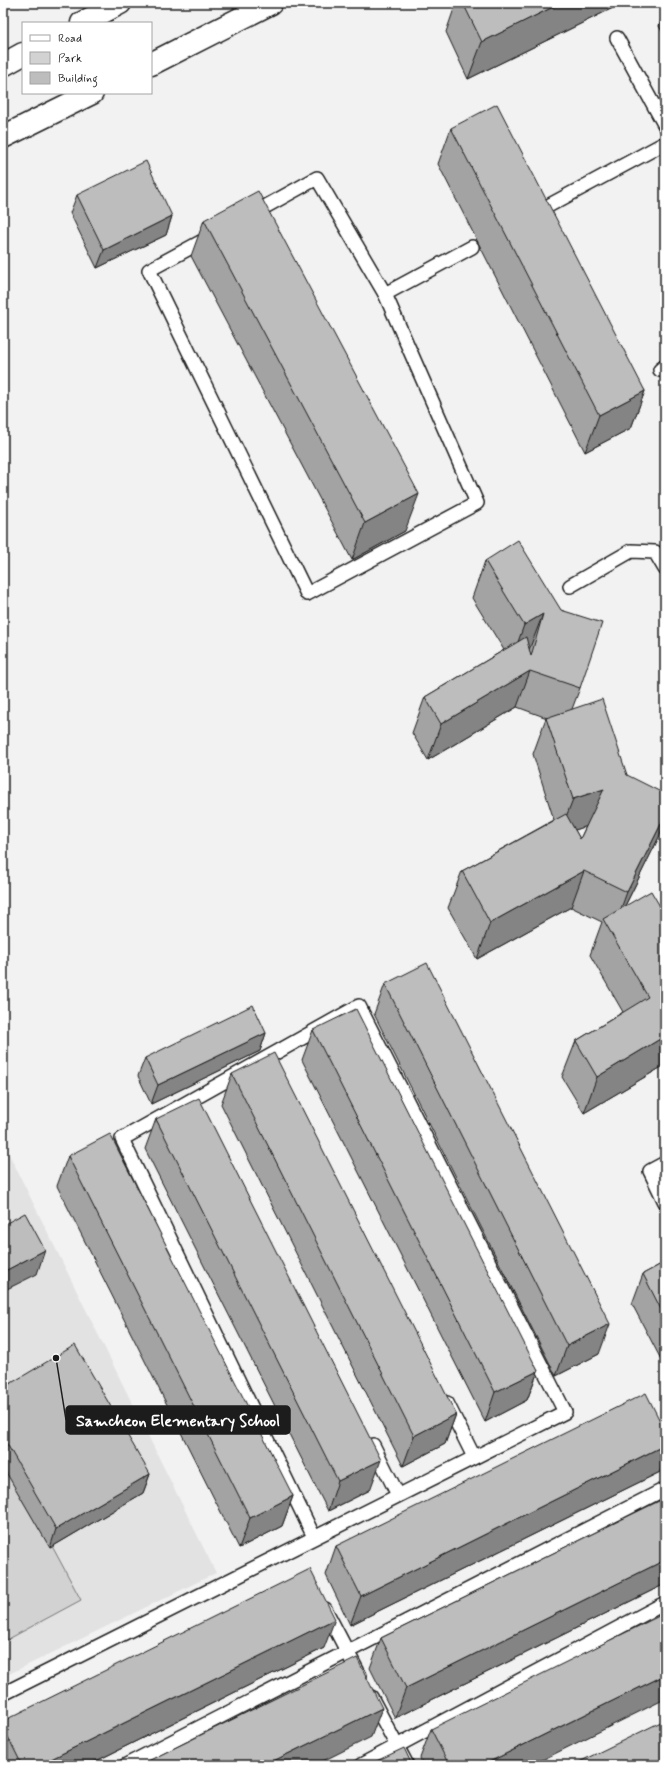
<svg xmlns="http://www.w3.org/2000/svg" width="668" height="1768" viewBox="0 0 668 1768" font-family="Mynerve,sans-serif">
<rect width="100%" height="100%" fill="#f2f2f2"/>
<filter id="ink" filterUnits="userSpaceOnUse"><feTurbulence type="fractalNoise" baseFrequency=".025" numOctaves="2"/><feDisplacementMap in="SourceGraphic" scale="8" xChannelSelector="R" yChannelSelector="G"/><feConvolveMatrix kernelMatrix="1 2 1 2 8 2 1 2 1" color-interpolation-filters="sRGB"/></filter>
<g filter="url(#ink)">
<path fill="#e2e2e2" d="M3,1142L216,1573L3,1677Z"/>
<path fill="#d2d2d2" stroke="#777" d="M3,1455L81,1600L3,1642Z"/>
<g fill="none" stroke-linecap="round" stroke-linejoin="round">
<g stroke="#1c1c1c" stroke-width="16">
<g id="service">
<path d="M617,38L665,126"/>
<path d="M535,213L665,143"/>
<path d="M252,214L317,178L385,294L472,247"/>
<path d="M210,237L149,270L307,594L477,503L385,294"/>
<path d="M660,370L665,366"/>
<path d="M570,586L631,551L655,552L665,569"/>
<path d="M665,1163L650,1171L665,1202"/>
<path d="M447,1403L474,1457"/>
<path d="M373,1445L398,1495"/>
<path d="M325,1609L360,1676"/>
<path d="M3,1694L565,1412L359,1006L122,1139L314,1537"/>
<path d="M371,1697L407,1765"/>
<path d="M126,1765L665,1489"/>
<path d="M361,1765L665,1603"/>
</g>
</g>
<g stroke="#1c1c1c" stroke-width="25">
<g id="tertiary">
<path d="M82,23L120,3"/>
<path d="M151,64L271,3"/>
<path d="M3,65L23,54"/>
<path d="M3,137L92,93"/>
</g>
</g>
<use href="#service" stroke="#fff" stroke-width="13"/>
<use href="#tertiary" stroke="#fff" stroke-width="22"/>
</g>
<g fill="#a3a3a3" stroke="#1c1c1c" fill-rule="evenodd">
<path d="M456,3H623L468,79L446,32Z"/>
<path d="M665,10V37L659,26Z"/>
<path d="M451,128L645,391L631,428L585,452L438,164Z"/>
<path d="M77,195L172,216L166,235L97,268L70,213Z"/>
<path d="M204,220L405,531L352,560L191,256Z"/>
<path d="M485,561L561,610L580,688L572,709L627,775L660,835L625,906L665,915V1065L584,1113L562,1077L576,1041L623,1012L590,955L602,922L571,907L477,959L448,908L462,871L554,820L533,754L546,718H547L517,707L428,760L412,733L425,697L504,650L472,598ZM586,826L580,839L575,830Z"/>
<path d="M665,847V859L662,854Z"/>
<path d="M385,984L599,1354L556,1376L374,1014Z"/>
<path d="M313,1030L538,1371L527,1400L485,1422L302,1060Z"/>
<path d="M266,1033L260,1051L151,1104L138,1076L145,1058Z"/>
<path d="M232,1074L456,1414L445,1444L403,1466L221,1104Z"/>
<path d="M156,1119L370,1490L328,1511L145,1149Z"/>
<path d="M68,1156L293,1496L282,1526L239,1548L57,1186Z"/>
<path d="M665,1262V1367L632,1304L643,1274Z"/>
<path d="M3,1388L150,1474L143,1493L50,1548L3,1467Z"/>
<path d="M665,1431V1458L660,1472L350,1625L326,1575L336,1546Z"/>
<path d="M665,1498V1584L395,1718L370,1668L381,1638Z"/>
<path d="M324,1648L88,1765H3V1721Z"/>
<path d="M431,1729L532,1765H423L420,1758Z"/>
</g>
<g fill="#848484" stroke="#1c1c1c">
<path d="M561,3H623L468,79L482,42Z"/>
<path d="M172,216L166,235L97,268L104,250Z"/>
<path d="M645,391L631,428L585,452L599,415Z"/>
<path d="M419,494L405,531L352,560L365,523Z"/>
<path d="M543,614L529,650L511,662L524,625Z"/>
<path d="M530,671L517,707L428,760L441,724Z"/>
<path d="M604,789L591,825L559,835L573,799Z"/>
<path d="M665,816V822L660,835L614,928L627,892Z"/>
<path d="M584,871L571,907L477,959L490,923Z"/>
<path d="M665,984V1013L662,986Z"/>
<path d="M266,1033L260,1051L151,1104L158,1085Z"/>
<path d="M665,1036V1065L584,1113L597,1077Z"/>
<path d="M45,1250L37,1274L3,1291V1272Z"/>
<path d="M610,1324L599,1354L556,1376L567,1346Z"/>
<path d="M538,1371L527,1400L485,1422L495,1392Z"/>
<path d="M456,1414L445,1444L403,1466L414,1436Z"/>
<path d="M665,1445V1458L660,1472L350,1625L361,1596Z"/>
<path d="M381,1460L370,1490L328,1511L338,1481Z"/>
<path d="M150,1474L143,1493L50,1548L56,1529Z"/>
<path d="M293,1496L282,1526L239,1548L250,1518Z"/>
<path d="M665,1560V1584L395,1718L406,1688Z"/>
<path d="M335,1619L324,1648L88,1765H39Z"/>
<path d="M665,1675V1699L532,1765H483Z"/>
<path d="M382,1708L371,1737L315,1765H265Z"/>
</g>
<g fill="#bdbdbd" stroke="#1c1c1c">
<path d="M463,3H561L482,42Z"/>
<path d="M497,104L645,391L599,415L451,128Z"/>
<path d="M146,161L172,216L104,250L77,195Z"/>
<path d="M258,191L419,494L365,523L204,220Z"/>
<path d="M518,540L561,610L602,623L580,688L530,671L441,724L425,697L526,637L531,656L543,614L524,625L485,561Z"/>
<path d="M602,699L627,775L665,794V816L627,892L584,871L490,923L462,871L566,814L580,839L604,789L573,799L546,718Z"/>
<path d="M651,891L665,915V984L662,986L665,991V1036L597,1077L576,1041L648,997L603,919Z"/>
<path d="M427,963L610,1324L567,1346L385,984Z"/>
<path d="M253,1005L266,1033L158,1085L145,1058Z"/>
<path d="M356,1009L538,1371L495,1392L313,1030Z"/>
<path d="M274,1053L456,1414L414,1436L232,1074Z"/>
<path d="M199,1098L381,1460L338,1481L156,1119Z"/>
<path d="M110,1134L293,1496L250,1518L68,1156Z"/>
<path d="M25,1213L45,1250L3,1272V1225Z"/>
<path d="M665,1262V1317L643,1274Z"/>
<path d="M75,1345L150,1474L56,1529L3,1437V1388Z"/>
<path d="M646,1393L665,1431V1445L361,1596L336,1546Z"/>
<path d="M665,1498V1560L406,1688L381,1638Z"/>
<path d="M310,1569L335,1619L39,1765H22L3,1727V1721Z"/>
<path d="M665,1613V1675L483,1765H449L431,1729Z"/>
<path d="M357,1658L382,1708L265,1765H140Z"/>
<path d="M665,1720V1765H573Z"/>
<path d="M404,1748L412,1765H368Z"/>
</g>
</g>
<path fill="none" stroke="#1c1c1c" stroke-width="1.5" d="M56 1358L66 1420"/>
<circle fill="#1c1c1c" stroke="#fff" stroke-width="1.5" cx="56" cy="1358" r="4"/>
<rect fill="#1c1c1c" stroke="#1c1c1c" stroke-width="1.5" x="66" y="1406" width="224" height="28" rx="4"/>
<g font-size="16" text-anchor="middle" font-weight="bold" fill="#fff">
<text x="178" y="1426">Samcheon Elementary School</text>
</g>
<rect width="668" height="1768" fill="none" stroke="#fff" stroke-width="16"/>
<rect x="8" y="8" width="652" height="1752" fill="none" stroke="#1c1c1c" stroke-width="1.5" filter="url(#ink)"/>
<rect x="22" y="22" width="130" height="72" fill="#ffffff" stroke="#a4a4a4"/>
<rect x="30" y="35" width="20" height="6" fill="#ffffff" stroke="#a4a4a4"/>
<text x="58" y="42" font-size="12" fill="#1c1c1c">Road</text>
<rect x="30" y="52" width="20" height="12" fill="#d2d2d2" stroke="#a4a4a4"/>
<text x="58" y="62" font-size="12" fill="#1c1c1c">Park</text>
<rect x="30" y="72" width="20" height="12" fill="#bdbdbd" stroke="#a4a4a4"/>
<text x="58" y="82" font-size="12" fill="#1c1c1c">Building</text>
</svg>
